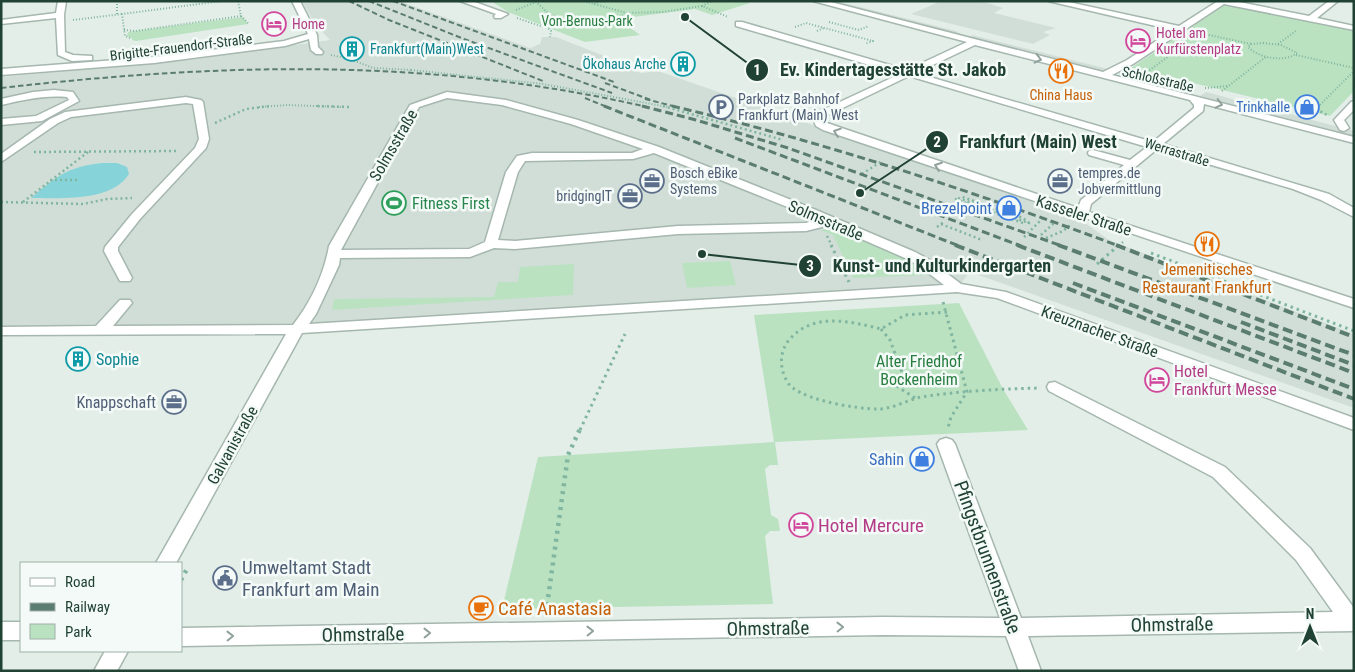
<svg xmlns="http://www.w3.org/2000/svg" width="1355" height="672" viewBox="0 0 1355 672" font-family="'Roboto Condensed',sans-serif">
<rect width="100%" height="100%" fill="#e3eee8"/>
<g fill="#d1ded7">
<path d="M302,1H399L530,48L540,44L542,37H556L602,55L603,60L641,73L658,71L1075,216L1109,240L1354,334V408L970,272L957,288L300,329L1,331V77L189,60L330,40L315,24Z"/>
<path d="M821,1H836L956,31L964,36Z"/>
<path d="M941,1H978L991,4L1003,8L994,13L1056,28L1043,32L1050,35L1033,44L911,14Z"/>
<path d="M972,35L1108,69L1101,71L973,41Z"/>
<path d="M1119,72L1152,80L1196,90L1191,94L1183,92L1124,77L1120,76Z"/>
<path d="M1206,92L1354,131V138L1200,96Z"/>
</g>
<g fill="#bae2c1">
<path d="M491,1H745L750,3L712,15L695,9L618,19L640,35L585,42L508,12Z"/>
<path d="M1224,5L1354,31V91L1330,116L1131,68Z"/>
<path d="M243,17L248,24L136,41L132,40V38L127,36L128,32Z"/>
<path d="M834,229C865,242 902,252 927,275L853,278L833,235L820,230Z"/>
<path d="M730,261L736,285L687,288L682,263Z"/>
<path d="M574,264L573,295L332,310L334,299L494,297L498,282H518L520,267Z"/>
<path d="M959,303L1003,389L1028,430L775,442L778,465H770L765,469L771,515L778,519L780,531H770L765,536L773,604L502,609L538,457L774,442L754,315Z"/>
</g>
<path fill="#86d4d9" d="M102,163H117L127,167L129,174C112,202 60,198 31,198C57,176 67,167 102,163Z"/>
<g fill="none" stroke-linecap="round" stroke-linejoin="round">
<g stroke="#a5b7af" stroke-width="3">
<g id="minor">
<path d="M58,1H66L64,15L65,52L73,55L92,56V60L72,61L58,55L56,18L1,24V20L56,13Z"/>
<path d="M292,1H300L317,35L318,47L323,52L322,54H316L311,50L309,39L285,46L154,63L1,75V69L154,57L284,41L308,34Z"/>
<path d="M460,1H472L508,14L501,18H495L494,16L496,14Z"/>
<path d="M813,1H827L1103,72L1127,60L1173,30L1048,1H1064L1179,26L1218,1H1234L1309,16L1329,1H1338L1317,18L1354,26V30L1224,4L1133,64L1112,75L1354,137V143L1204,104L1203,111L1163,144L1329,194L1354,208V217L1321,200L1293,189L1157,149L1091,204L1089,212L1354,299V308L823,130L816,126L813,119L816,113L900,74L736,26V22H742L907,70L967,42ZM975,45L1190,100L1194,105V108L1153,142L916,73ZM909,76L1147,147L1130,160L1093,150L1089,151L1088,153L1089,155L1124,165L1081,200L1078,208L824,122V117Z"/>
<path d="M54,90L73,92L79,101L42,121L1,125V119L36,116L69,100L67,97C44,95 23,100 1,105V99L33,92Z"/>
<path d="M447,92L506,100L578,120L659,147L816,210L915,252L928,259L961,284L1006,292L1354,418V430L997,298L957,292L302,333L176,563H156L286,334L1,335V327L96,326L120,300H130L132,303L113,326L293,325C311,302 324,274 329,246L410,105ZM447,98L502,105L571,124L643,149L632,153H532L517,156L506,172L485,242L469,249L341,250L419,107ZM654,153L817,219L806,223L678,226L515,241L498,240L518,172L525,161L633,159ZM827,224L905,258L918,265L944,285L309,324L316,314L339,265L340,258L470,257L494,248L515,249L678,234L806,231L822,227Z"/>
<path d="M186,97L201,100L203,102L209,139L206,148L140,219L118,247V251L132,278L130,281H120L104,251L105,247L132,214L195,148L199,139L193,104L186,103L71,117L58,123L1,162V154L50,119L65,112Z"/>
<path d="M1354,101V110L1344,120L1349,128L1344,131L1340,130L1334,120L1351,102Z"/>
<path d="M1055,382L1225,467L1310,548L1354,608V631L1028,636L1041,671H1019L1006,636L883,635L181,646V628L883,617L1000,618L937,444L940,440L946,438L952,440L955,444L1021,618L1333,612L1296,560L1213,477L1049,391L1047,387L1049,383Z"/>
<rect x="1" y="622" width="20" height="18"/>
<path d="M105,651H128L117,671H94Z"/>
</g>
</g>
<g stroke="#80b59f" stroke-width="2" stroke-dasharray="1 2" stroke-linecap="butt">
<path d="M117,1V15"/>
<path d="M531,1H546"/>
<path d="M583,1L627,13L663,12L702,6L728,17"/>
<path d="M594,4L602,1"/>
<path d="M702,6L712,1"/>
<path d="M516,10L536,2C541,6 546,12 551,15C565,23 614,23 626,13"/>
<path d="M241,16L248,23"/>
<path d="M517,18L549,29L551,31L550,37"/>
<path d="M73,20L122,14"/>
<path d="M829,22L859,30L869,26"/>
<path d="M795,27L806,23L873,41L865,44"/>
<path d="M124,30L135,31L241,16L238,1"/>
<path d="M817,31L824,28"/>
<path d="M1200,33L1251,44"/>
<path d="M130,38L125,36L122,14L222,1"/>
<path d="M1263,43L1281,45L1297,53C1285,63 1258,58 1248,47L1251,44Z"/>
<path d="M1278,44L1297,30"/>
<path d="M331,55L350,59L373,68L411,70"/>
<path d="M1296,55L1354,68"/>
<path d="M1147,72L1180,48"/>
<path d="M1205,88L1228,86"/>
<path d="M1222,91L1267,56"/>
<path d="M259,107L287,105L343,107"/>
<path d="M1318,107L1354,71"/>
</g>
<g stroke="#80b59f" stroke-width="2.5" stroke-dasharray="2 3" stroke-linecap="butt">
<path d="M317,106L349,107"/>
<path d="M1316,109L1327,115"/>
<path d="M1312,113L1319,106"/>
<path d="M215,123L246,109L271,106"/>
<path d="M34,152L178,151"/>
<path d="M862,174L882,161"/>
<path d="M50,180H79"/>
<path d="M958,198L1029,223L1023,218L960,196"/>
<path d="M955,199L1023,223"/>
<path d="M1,202L83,204L107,199L132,198"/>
<path d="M23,202L88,152"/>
<path d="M941,224L982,240"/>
<path d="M937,227L945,221"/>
<path d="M1041,235L1054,223L1048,221"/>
<path d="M827,236L832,246"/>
<path d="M1024,237L1045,216"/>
<path d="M1046,238L1063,231L1070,225"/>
<path d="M1118,246L1123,242"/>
</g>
<g stroke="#80b59f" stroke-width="3" stroke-dasharray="2.5 4" stroke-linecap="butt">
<path d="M831,245L849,282"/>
<path d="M1151,253L1354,331"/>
<path d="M1097,264L1119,245"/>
<path d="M943,302L967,392L951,417L948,428"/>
<path d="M947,312L905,315L881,329C849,321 813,312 789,340C781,350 780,361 783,372C785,378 788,385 793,388C810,401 857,409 878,409C893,409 907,400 921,397C960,391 1000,389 1039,388"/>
<path d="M881,329L890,340L903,375L896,382L898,387L915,398"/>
<path d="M580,430L625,334"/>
</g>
<g stroke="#80b59f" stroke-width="4.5" stroke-dasharray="3 5" stroke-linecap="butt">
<path d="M181,580L188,567"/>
<path d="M546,613L568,455L580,429"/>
</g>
<use href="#minor" fill="#fff" fill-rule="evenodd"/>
<g stroke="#5b7d71" stroke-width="2" stroke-dasharray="5.5 3" stroke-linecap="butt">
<path d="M349,1L389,20L543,81"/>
<path d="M369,1L464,39L612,93"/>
<path d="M393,1L614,82"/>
<path d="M605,83L651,100"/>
<path d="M1,88C221,63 430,57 647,107"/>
<path d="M585,98L607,107"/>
<path d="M645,99L677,107"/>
</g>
<g stroke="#5b7d71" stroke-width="3" stroke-dasharray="8 4" stroke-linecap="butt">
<path d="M604,106L959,246"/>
<path d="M642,106L696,120L788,148L1062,246"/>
<path d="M672,106C824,142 972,191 1119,246"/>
<path d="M735,138L1021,246"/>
</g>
<g stroke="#5b7d71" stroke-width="4" stroke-dasharray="10 5" stroke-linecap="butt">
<path d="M955,245L1354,399"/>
<path d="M1017,245L1354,373"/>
<path d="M1058,245L1354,355"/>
<path d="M1116,245L1354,337"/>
<path d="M1073,283L1354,389"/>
<path d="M1241,322L1354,365"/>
</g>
<path stroke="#80b59f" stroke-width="2" stroke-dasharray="1 2" stroke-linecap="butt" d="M411,70L543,84L668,107"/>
<path stroke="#80b59f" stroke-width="2.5" stroke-dasharray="2 3" stroke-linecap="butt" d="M663,106L783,140"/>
</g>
<defs><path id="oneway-chevron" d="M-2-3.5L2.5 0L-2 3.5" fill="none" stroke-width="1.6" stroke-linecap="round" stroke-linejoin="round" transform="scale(1.25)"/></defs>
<g stroke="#90a09a">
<use href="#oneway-chevron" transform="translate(1038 59) rotate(14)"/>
<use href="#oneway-chevron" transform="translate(1219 104) rotate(14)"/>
<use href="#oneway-chevron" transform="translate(837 132) rotate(-161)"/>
<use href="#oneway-chevron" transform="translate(938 166) rotate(-160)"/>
<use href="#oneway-chevron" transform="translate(840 627) rotate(-1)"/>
<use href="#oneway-chevron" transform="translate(590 631) rotate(-1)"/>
<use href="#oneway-chevron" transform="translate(427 633) rotate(-1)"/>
<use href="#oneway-chevron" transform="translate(230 636) rotate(-1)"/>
</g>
<defs>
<g id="hotel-ring" transform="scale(1.25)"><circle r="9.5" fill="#f4faf7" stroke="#d1479c" stroke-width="1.5"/><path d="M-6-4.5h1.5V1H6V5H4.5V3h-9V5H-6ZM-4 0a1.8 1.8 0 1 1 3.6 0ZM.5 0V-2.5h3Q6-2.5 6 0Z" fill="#d1479c"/></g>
<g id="building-ring" transform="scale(1.25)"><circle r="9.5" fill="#f4faf7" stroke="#0f9aa8" stroke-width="1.5"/><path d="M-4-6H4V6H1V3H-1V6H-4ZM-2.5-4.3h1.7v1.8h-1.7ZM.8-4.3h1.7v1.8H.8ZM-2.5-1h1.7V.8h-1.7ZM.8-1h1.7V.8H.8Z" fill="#0f9aa8"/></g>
<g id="restaurant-ring" transform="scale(1.25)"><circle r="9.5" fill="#f4faf7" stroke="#e8710a" stroke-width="1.5"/><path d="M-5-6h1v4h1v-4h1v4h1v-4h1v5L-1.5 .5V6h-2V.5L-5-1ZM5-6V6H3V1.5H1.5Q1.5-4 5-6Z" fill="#e8710a"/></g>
<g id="parking-ring" transform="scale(1.25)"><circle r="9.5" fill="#f4faf7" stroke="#5c6f8a" stroke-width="1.5"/><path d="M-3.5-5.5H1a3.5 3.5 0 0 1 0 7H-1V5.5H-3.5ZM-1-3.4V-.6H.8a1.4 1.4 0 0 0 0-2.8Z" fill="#5c6f8a"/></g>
<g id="shop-ring" transform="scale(1.25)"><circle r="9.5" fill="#f4faf7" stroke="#3f7fe0" stroke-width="1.5"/><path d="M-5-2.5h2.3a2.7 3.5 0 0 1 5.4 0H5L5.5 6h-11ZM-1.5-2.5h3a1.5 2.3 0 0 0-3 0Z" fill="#3f7fe0"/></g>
<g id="office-ring" transform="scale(1.25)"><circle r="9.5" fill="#f4faf7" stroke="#5c6f8a" stroke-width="1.5"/><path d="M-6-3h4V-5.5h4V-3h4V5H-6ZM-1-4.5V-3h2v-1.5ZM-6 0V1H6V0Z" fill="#5c6f8a"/></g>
<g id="stadium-ring" transform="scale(1.25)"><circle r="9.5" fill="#f4faf7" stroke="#2e9e5b" stroke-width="1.5"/><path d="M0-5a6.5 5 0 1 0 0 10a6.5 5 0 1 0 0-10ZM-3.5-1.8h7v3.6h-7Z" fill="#2e9e5b"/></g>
<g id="civic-ring" transform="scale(1.25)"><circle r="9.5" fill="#f4faf7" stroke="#5c6f8a" stroke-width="1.5"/><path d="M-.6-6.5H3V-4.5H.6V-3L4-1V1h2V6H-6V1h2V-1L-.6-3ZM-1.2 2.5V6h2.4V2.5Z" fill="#5c6f8a"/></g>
<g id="cafe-ring" transform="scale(1.25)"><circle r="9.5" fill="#f4faf7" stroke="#e8710a" stroke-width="1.5"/><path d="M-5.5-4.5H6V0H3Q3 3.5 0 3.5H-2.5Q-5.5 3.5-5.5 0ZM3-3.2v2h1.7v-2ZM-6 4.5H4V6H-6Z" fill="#e8710a"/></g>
</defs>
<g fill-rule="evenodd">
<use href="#hotel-ring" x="274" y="24"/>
<use href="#hotel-ring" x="1138" y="41"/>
<use href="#building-ring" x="352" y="49"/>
<use href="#building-ring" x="683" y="64"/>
<use href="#restaurant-ring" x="1061" y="71"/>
<use href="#parking-ring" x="721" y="107"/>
<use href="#shop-ring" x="1307" y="107"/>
<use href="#office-ring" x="652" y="181"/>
<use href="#office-ring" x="1060" y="181"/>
<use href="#office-ring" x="630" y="196"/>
<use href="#stadium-ring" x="394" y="203"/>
<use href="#shop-ring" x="1009" y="208"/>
<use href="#restaurant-ring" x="1207" y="244"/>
<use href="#building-ring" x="78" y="359"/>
<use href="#hotel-ring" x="1157" y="380"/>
<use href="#office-ring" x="174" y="402"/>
<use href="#shop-ring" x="922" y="459"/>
<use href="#hotel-ring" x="801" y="525"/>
<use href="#civic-ring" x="225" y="578"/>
<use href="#cafe-ring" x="481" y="608"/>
</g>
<g text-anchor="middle" stroke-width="5" stroke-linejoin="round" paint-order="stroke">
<g font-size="14" fill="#267d3f" stroke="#f4faf7">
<text x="587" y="26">Von-Bernus-Park</text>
</g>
<g font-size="14" fill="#b23c85" stroke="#f4faf7" text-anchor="start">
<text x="292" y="29">Home</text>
<text x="1156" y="38">Hotel am<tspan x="1156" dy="16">Kurfürstenplatz</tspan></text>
</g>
<g font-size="14" fill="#204235" stroke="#f4faf7">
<text transform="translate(181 47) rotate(-7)" y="5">Brigitte-Frauendorf-Straße</text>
<text transform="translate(1158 79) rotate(13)" y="5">Schloßstraße</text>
<text transform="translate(1177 152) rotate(17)" y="5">Werrastraße</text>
</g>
<g font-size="14" fill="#0d838f" stroke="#f4faf7" text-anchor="start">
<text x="370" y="54">Frankfurt(Main)West</text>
<text x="666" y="69" text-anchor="end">Ökohaus Arche</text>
</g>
<g font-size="14" fill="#c56008" stroke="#f4faf7">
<text x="1061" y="100">China Haus</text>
</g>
<g font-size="14" fill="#4e5e75" stroke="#f4faf7" text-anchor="start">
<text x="738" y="104">Parkplatz Bahnhof<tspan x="738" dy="16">Frankfurt (Main) West</tspan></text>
<text x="670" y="178">Bosch eBike<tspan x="670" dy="16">Systems</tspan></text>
<text x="1078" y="178">tempres.de<tspan x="1078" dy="16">Jobvermittlung</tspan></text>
<text x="612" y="201" text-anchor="end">bridgingIT</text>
</g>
<g font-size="14" fill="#366cbe" stroke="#f4faf7" text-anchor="end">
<text x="1290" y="112">Trinkhalle</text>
</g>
<g font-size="16" fill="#204235" stroke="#f4faf7">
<text transform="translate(393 145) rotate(-60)" y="6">Solmsstraße</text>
<text transform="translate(1084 215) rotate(18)" y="6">Kasseler Straße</text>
<text transform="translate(826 220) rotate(23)" y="6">Solmsstraße</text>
<text transform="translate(1100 331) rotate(20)" y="6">Kreuznacher Straße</text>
<text transform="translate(232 445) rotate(-61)" y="6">Galvanistraße</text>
</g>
<g font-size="16" fill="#27864d" stroke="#f4faf7" text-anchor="start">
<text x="412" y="209">Fitness First</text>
</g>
<g font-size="16" fill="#366cbe" stroke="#f4faf7" text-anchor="end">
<text x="992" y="214">Brezelpoint</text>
<text x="904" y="465">Sahin</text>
</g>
<g font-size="16" fill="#c56008" stroke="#f4faf7">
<text x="1207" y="275">Jemenitisches<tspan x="1207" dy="18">Restaurant Frankfurt</tspan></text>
</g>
<g font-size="16" fill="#0d838f" stroke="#f4faf7" text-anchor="start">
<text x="96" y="365">Sophie</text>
</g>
<g font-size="16" fill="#267d3f" stroke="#f4faf7">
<text x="919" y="367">Alter Friedhof<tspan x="919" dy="18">Bockenheim</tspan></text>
</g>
<g font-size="16" fill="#b23c85" stroke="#f4faf7" text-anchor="start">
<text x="1174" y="377">Hotel<tspan x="1174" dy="18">Frankfurt Messe</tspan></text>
</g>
<g font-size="16" fill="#4e5e75" stroke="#f4faf7" text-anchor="end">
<text x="156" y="408">Knappschaft</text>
</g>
<g font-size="19" fill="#b23c85" stroke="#f4faf7" text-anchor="start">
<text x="818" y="532">Hotel Mercure</text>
</g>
<g font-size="19" fill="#204235" stroke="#f4faf7">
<text transform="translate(988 557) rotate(70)" y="7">Pfingstbrunnenstraße</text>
<text transform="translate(1172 624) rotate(-1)" y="7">Ohmstraße</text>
<text transform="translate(768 628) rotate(-1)" y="7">Ohmstraße</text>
<text transform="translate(363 634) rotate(-1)" y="7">Ohmstraße</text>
</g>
<g font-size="19" fill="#4e5e75" stroke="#f4faf7" text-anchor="start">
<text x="242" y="574">Umweltamt Stadt<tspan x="242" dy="22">Frankfurt am Main</tspan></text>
</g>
<g font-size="19" fill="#c56008" stroke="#f4faf7" text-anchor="start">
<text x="498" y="615">Café Anastasia</text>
</g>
</g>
<path fill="none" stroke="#204235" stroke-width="2" d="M685 17L757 70M860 193L937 142M702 254L810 266"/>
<g fill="#204235" stroke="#f4faf7" stroke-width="2">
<circle cx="685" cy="17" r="5"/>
<circle cx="860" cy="193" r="5"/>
<circle cx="702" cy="254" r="5"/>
<circle cx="757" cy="70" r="12"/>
<circle cx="937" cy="142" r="12"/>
<circle cx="810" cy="266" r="12"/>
</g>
<g font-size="15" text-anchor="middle" font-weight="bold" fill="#fff">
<text x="757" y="75">1</text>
<text x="937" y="147">2</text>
<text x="810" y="271">3</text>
</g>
<g font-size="18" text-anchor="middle" font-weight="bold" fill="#204235" stroke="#f4faf7" stroke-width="5" stroke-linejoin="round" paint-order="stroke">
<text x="893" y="76">Ev. Kindertagesstätte St. Jakob</text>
<text x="1038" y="148">Frankfurt (Main) West</text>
<text x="942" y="272">Kunst- und Kulturkindergarten</text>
</g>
<rect width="1355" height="672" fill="none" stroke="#204235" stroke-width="5"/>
<rect x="20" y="562" width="162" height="90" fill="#f4faf7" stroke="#9fb0a9"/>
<rect x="30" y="578" width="25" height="8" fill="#ffffff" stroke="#9fb0a9"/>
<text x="65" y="587" font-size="15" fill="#204235">Road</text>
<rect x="30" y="603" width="25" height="8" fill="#5b7d71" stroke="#9fb0a9"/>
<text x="65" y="612" font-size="15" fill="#204235">Railway</text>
<rect x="30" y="624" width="25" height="15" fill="#bae2c1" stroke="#9fb0a9"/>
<text x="65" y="637" font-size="15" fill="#204235">Park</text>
<g transform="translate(1310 627)" stroke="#f4faf7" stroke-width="4" paint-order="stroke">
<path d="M0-4L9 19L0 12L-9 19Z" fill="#204235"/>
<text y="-8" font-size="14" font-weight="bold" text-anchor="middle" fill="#204235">N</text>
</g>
</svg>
